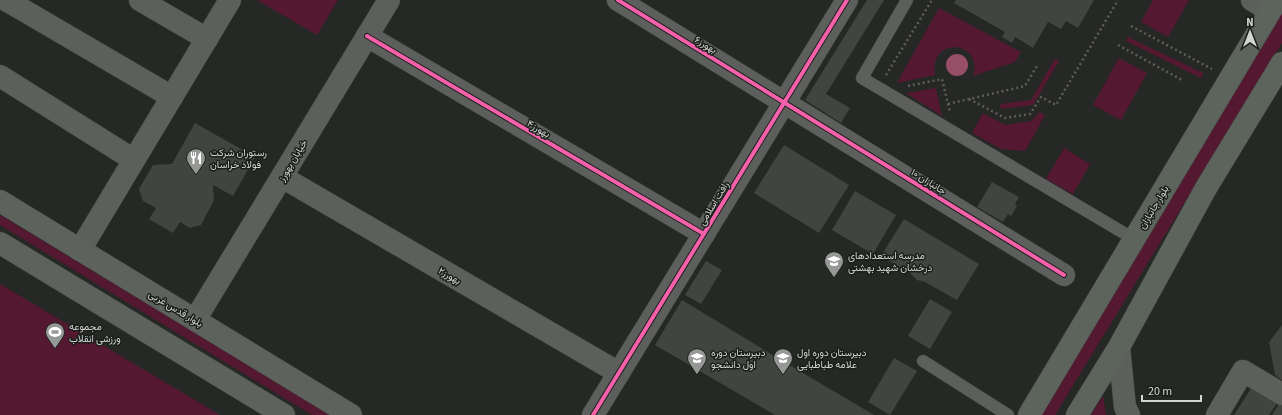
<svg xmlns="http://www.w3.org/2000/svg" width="1282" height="415" viewBox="0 0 1282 415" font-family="'Source Sans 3',Vazirmatn,sans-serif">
<rect width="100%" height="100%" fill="#262825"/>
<g fill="#551831">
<path d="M257,0H338L317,35Z"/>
<path d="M1153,0H1189L1168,37L1141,22Z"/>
<path d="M939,8L1021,52L1015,62L973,76C984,41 929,35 935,75L897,83Z"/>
<path d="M1282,12V43L1055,415H1041Z"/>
<path d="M1128,37L1203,73L1201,78L1126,41Z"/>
<path d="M1119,58L1147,73L1121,120L1093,105Z"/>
<path d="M1055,59L1059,61L1033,105L1001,109L1000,104L1031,100Z"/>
<path d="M936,88L942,116L906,93Z"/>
<path d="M1040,112L1045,115L1025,151L1001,149L972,133L983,113L1005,125L1031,121Z"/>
<path d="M1064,148L1090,164L1073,194L1046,179Z"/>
<path d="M0,215L331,415H312L0,225Z"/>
<path d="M0,284L220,415H0Z"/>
<path d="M1103,396L1106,415H1091Z"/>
</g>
<circle fill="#974e67" cx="957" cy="65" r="11"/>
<g fill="#424442">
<path d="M867,0H884L826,94L850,108L841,123L805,100Z"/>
<path d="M956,0H1094L1078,28L1066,21L1061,29L1048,22L1033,48L1015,37L1012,43L1002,37L1005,32L954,3Z"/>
<path d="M195,123L255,157L233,196L213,185L214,200L201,225L190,228L180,222L173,233L149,219L156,208L143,201L139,189L153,165L172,164Z"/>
<path d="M784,145L849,185L819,233L754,193Z"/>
<path d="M992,182L1019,197L1015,204L1017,206L1011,216L1008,214L1003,222L977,207Z"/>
<path d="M855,191L896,215L873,254L832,230Z"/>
<path d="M904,219L979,264L957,300L925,282L917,280L910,273L881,256Z"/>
<path d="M706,261L722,270L701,304L685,295Z"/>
<path d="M930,299L952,312L930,349L908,336Z"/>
<path d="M682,300L771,354L874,415H775L655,345Z"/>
<path d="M1282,325V380L1275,375L1269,342Z"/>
<path d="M894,358L917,371L890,415L868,402Z"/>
<path d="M1252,387L1277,403L1269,415H1234Z"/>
<path d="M1279,404L1282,405V415H1272Z"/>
</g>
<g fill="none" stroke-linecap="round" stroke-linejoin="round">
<g stroke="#424442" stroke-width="13">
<g id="service">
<path d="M907,0L862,78L1134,239"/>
<path d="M923,361L1008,415"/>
</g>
</g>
<g stroke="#424442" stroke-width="23">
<g id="minor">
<path d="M6,0L172,97"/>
<path d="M140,0L207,39"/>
<path d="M618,0L1064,275"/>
<path d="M1252,0L1270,11"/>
<path d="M367,36L704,234"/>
<path d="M0,76L134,160"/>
<path d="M282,177L619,373"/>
<path d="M80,250L230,0"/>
<path d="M1119,347L1125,407L1129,415"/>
<path d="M593,415L847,0"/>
<path d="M1217,415L1243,371L1282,394"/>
</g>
</g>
<g stroke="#424442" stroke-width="23">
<path id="tertiary" d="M195,320L389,0"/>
</g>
<g stroke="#424442" stroke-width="23">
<g id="secondary">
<path d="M0,201L351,415"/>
<path d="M0,243L284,415"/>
</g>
</g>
<g stroke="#424442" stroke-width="23">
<g id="primary">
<path d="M1029,415L1277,0"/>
<path d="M1077,415L1119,347L1206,188L1282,63"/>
</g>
</g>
<g stroke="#5d5e5c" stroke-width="2.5" stroke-dasharray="2 3" stroke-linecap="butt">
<path d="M1131,26L1212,69"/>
<path d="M1118,45L1182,80"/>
<path d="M886,75L932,0"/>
<path d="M908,86L942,79L950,112"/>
<path d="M969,99L1005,118L1030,114L1041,97L1056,105L1118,0"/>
<path d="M948,104L1025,86L1037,66"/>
</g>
<use href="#service" stroke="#5d5f5c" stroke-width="12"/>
<use href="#minor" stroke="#5d5f5c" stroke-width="22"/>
<use href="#tertiary" stroke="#5d5f5c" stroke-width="22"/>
<use href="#secondary" stroke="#5d625c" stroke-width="22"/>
<use href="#primary" stroke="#5d645c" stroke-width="22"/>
<g stroke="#1b1f1b" stroke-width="6">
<g id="cycleway">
<path d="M618,0L1064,275"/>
<path d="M367,36L704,234"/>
<path d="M593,415L847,0"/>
</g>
</g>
<use href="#cycleway" stroke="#f560ab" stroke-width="4"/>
</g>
<defs>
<g id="restaurant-pin" transform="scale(1)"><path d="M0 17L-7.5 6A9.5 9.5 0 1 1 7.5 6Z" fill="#969895" stroke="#1b1f1b"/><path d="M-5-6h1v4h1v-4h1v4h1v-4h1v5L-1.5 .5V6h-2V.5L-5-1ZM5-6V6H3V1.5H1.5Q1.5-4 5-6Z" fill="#fff"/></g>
<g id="school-pin" transform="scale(1)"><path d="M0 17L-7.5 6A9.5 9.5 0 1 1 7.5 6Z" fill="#969895" stroke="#1b1f1b"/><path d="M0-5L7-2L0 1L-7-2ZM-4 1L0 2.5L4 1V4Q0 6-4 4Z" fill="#fff"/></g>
<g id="stadium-pin" transform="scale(1)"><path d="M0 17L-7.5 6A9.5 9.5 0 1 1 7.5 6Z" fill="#969895" stroke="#1b1f1b"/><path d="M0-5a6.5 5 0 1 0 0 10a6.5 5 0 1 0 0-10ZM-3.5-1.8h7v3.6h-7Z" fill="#fff"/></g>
</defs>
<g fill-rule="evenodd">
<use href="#restaurant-pin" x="196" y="158"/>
<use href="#school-pin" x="834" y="261"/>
<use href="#stadium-pin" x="55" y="332"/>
<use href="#school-pin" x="697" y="358"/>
<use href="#school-pin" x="783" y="358"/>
</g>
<g text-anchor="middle" stroke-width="3" stroke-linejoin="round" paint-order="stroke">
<g font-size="10" fill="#d3d5d2" stroke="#1b1f1b">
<text transform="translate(706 44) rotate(31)" y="4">بهورز۶</text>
<text transform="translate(539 128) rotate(30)" y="4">بهورز۴</text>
<text transform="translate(292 160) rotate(-59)" y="4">خیابان بهورز</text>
<text transform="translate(929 181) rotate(32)" y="4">جانبازان ۱۰</text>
<text transform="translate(713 203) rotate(-59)" y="4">رافت اسلامی</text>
<text transform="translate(1153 207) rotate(-59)" y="4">بلوار جانبازان</text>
<text transform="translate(450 275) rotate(30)" y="4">بهورز۲</text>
<text transform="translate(176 308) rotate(31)" y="4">بلوار قدس غربی</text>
</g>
<g font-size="10" fill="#d3d5d2" stroke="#1b1f1b" text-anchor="start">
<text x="210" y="156">رستوران شرکت<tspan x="210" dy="12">فولاد خراسان</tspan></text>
<text x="848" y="259">مدرسه استعدادهای<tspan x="848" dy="12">درخشان شهید بهشتی</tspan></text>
<text x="69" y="330">مجموعه<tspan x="69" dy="12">ورزشی انقلاب</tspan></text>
<text x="711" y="356">دبیرستان دوره<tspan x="711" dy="12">اول دانشجو</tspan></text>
<text x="797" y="356">دبیرستان دوره اول<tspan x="797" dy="12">علامه طباطبایی</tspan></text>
</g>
</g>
<g transform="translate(1250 32)" stroke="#1b1f1b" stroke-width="3" paint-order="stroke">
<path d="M0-3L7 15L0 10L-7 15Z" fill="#d3d5d2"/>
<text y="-6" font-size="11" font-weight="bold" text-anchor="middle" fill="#d3d5d2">N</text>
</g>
<path d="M1142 395v6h59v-6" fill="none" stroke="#d3d5d2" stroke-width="2"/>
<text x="1148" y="395" font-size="12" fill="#d3d5d2" stroke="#1b1f1b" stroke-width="3" paint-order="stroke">20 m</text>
</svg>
